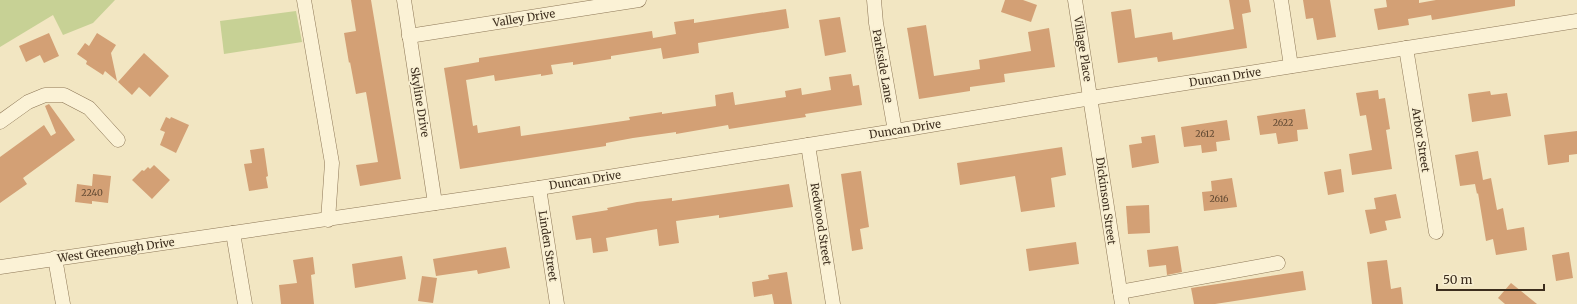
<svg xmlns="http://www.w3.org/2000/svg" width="1577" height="304" viewBox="0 0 1577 304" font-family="Merriweather,serif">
<rect width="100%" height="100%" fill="#f2e6c2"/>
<g fill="#c7d195">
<path d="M0,0H115L93,23L63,35L53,15L0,47Z"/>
<path d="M296,11L302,42L224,54L220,21Z"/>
</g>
<g fill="#d3a075">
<path d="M351,0H371L401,179L360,186L356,165L378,162L366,92L356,94L350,62L349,63L344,33L356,31Z"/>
<path d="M1005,0H1023L1037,5L1031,22L1001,12Z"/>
<path d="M1229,0H1249L1251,12L1242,14L1247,48L1158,62L1157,57L1118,63L1111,12L1131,9L1135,38L1172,32L1173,40L1234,29Z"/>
<path d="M1303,0H1330L1336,37L1317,40L1313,18L1306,19Z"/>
<path d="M1386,0H1419V3L1436,0H1515V6L1432,20L1431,15L1408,19L1409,25L1378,30L1374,9L1387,7Z"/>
<path d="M786,9L789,28L698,43L699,53L663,59L661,48L611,56V59L573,65V62L551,65L553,74L541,76V74L495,81L494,75L466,80L473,126L477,125L478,133L520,126L521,136L630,120L629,117L662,112V114L716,106L715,95L733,92L735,105L786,97L785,91L801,88L802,95L831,90L829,77L851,74L853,86L859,85L862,105L805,114L806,117L729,129L728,125L676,134V132L633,138L606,143V146L460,169L444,68L479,62V58L652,31L653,38L676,34L674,22L694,19V23Z"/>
<path d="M840,17L846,52L825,56L819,20Z"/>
<path d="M926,25L934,76L980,69L979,60L1031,51L1028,32L1049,28L1055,67L1004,74L1005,82L970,87V91L919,99L907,28Z"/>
<path d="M49,33L59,56L44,63L40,55L26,62L19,46Z"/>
<path d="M97,33L116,45L111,53L117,81L105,71L103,75L86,64L87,61L77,54L85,43L89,46Z"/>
<path d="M144,53L169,76L150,97L139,87L132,95L118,82Z"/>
<path d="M1378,90L1379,99L1385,98L1390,129L1386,130L1392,169L1352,175L1349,154L1372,150L1366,115L1360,116L1356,93Z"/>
<path d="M1490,91L1491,95L1507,93L1511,116L1472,122L1468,94Z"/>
<path d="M49,104L75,140L23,178L27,184L0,203V157L44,125L51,136L56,133L45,106Z"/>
<path d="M1305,109L1308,129L1297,130L1298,141L1278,144L1276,133L1260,135L1257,116Z"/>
<path d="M166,117L170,119L171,117L189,125L176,153L160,145L165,132L160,130Z"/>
<path d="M1227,120L1230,140L1216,142L1217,151L1202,153L1201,145L1184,147L1181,127Z"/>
<path d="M1577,131V154L1569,155V162L1548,165L1544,135Z"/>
<path d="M1155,135L1159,163L1132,168L1129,145L1142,143L1141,137Z"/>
<path d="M1062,147L1066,175L1051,178L1055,207L1021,212L1015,176L960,185L957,163Z"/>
<path d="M264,148L268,176L266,177L268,188L249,191L244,164L252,163L250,150Z"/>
<path d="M1478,151L1483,180L1491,178L1497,210L1503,208L1507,230L1524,227L1527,250L1496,255L1493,239L1486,241L1478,193L1477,194L1475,184L1460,186L1455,155Z"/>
<path d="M154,165L170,180L152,199L132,180L142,170L144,171L148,167L150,169Z"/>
<path d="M1341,169L1344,192L1328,195L1324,172Z"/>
<path d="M861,171L869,227L860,229L863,249L852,251L841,174Z"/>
<path d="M93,174L111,176L108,203L92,201V204L75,202L77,184L92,186Z"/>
<path d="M1232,178L1237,207L1204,211L1202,192L1212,191L1211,181Z"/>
<path d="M789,184L793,207L719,218V215L676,221L679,243L659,246L657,229L606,238L608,251L593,253L591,238L576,240L572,216L608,210L607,208L637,202L672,198V201Z"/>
<path d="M1396,194L1401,218L1385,221L1387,230L1370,234L1365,210L1376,209L1374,198Z"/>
<path d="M1149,205L1150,233L1128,234L1126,206Z"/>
<path d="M1076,242L1079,264L1029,271L1026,249Z"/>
<path d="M1178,246L1182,272L1167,275L1166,265L1149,267L1147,250Z"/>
<path d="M506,247L510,268L478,274L477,270L436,276L433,259Z"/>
<path d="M1569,252L1573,278L1556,281L1552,255Z"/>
<path d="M402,256L406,279L355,288L352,264Z"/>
<path d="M313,257L315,274L311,275L314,304H281L279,285L297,283L293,260Z"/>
<path d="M1387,260L1391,289L1401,287L1403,304H1372L1367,262Z"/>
<path d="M1303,271L1306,290L1215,304H1194L1191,288Z"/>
<path d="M787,272L792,304H774L772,294L754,297L752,282L769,279L768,275Z"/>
<path d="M422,276L437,278L433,303L418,301Z"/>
<path d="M1511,283L1537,304H1505L1498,298Z"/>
</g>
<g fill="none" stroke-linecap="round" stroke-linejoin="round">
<g stroke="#8d7757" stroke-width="15">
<g id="minor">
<path d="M304,0L332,163L328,220"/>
<path d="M404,0L435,203"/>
<path d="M874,0L876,23L895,131"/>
<path d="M1075,0L1122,304"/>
<path d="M1281,0L1291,66"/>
<path d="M409,36L639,0"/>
<path d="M1406,48L1436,232"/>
<path d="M0,122L28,102L45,95H64L89,108L118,140"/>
<path d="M808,145L833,304"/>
<path d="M539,188L557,304"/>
<path d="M233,233L245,304"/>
<path d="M55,258L63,304"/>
<path d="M0,267L539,188L895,131L1091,98L1577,21"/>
<path d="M1120,292L1278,263"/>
</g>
</g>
<use href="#minor" stroke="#fbf2d6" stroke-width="14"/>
</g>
<g text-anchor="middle" stroke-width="3" stroke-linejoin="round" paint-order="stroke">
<g font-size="9" fill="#624a33">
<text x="1283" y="126">2622</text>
<text x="1205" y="137">2612</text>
<text x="92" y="196">2240</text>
<text x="1219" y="202">2616</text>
</g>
<g font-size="11" fill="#3c2d1d" stroke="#f8efd2">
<text transform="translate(524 18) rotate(-9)" y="4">Valley Drive</text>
<text transform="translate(1083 49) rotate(81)" y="4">Village Place</text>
<text transform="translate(883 66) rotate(80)" y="4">Parkside Lane</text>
<text transform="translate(1225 77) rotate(-9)" y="4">Duncan Drive</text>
<text transform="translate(420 102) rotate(81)" y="4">Skyline Drive</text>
<text transform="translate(905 129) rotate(-9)" y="4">Duncan Drive</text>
<text transform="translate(1421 140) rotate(81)" y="4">Arbor Street</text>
<text transform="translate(585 180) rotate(-9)" y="4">Duncan Drive</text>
<text transform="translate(1106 201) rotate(82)" y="4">Dickinson Street</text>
<text transform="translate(821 224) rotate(81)" y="4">Redwood Street</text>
<text transform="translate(548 246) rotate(81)" y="4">Linden Street</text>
<text transform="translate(116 250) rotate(-8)" y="4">West Greenough Drive</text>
</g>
</g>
<path d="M1437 284v6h107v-6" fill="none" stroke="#3c2d1d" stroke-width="2"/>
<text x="1443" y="284" font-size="12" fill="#3c2d1d" stroke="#f8efd2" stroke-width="3" paint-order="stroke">50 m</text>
</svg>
